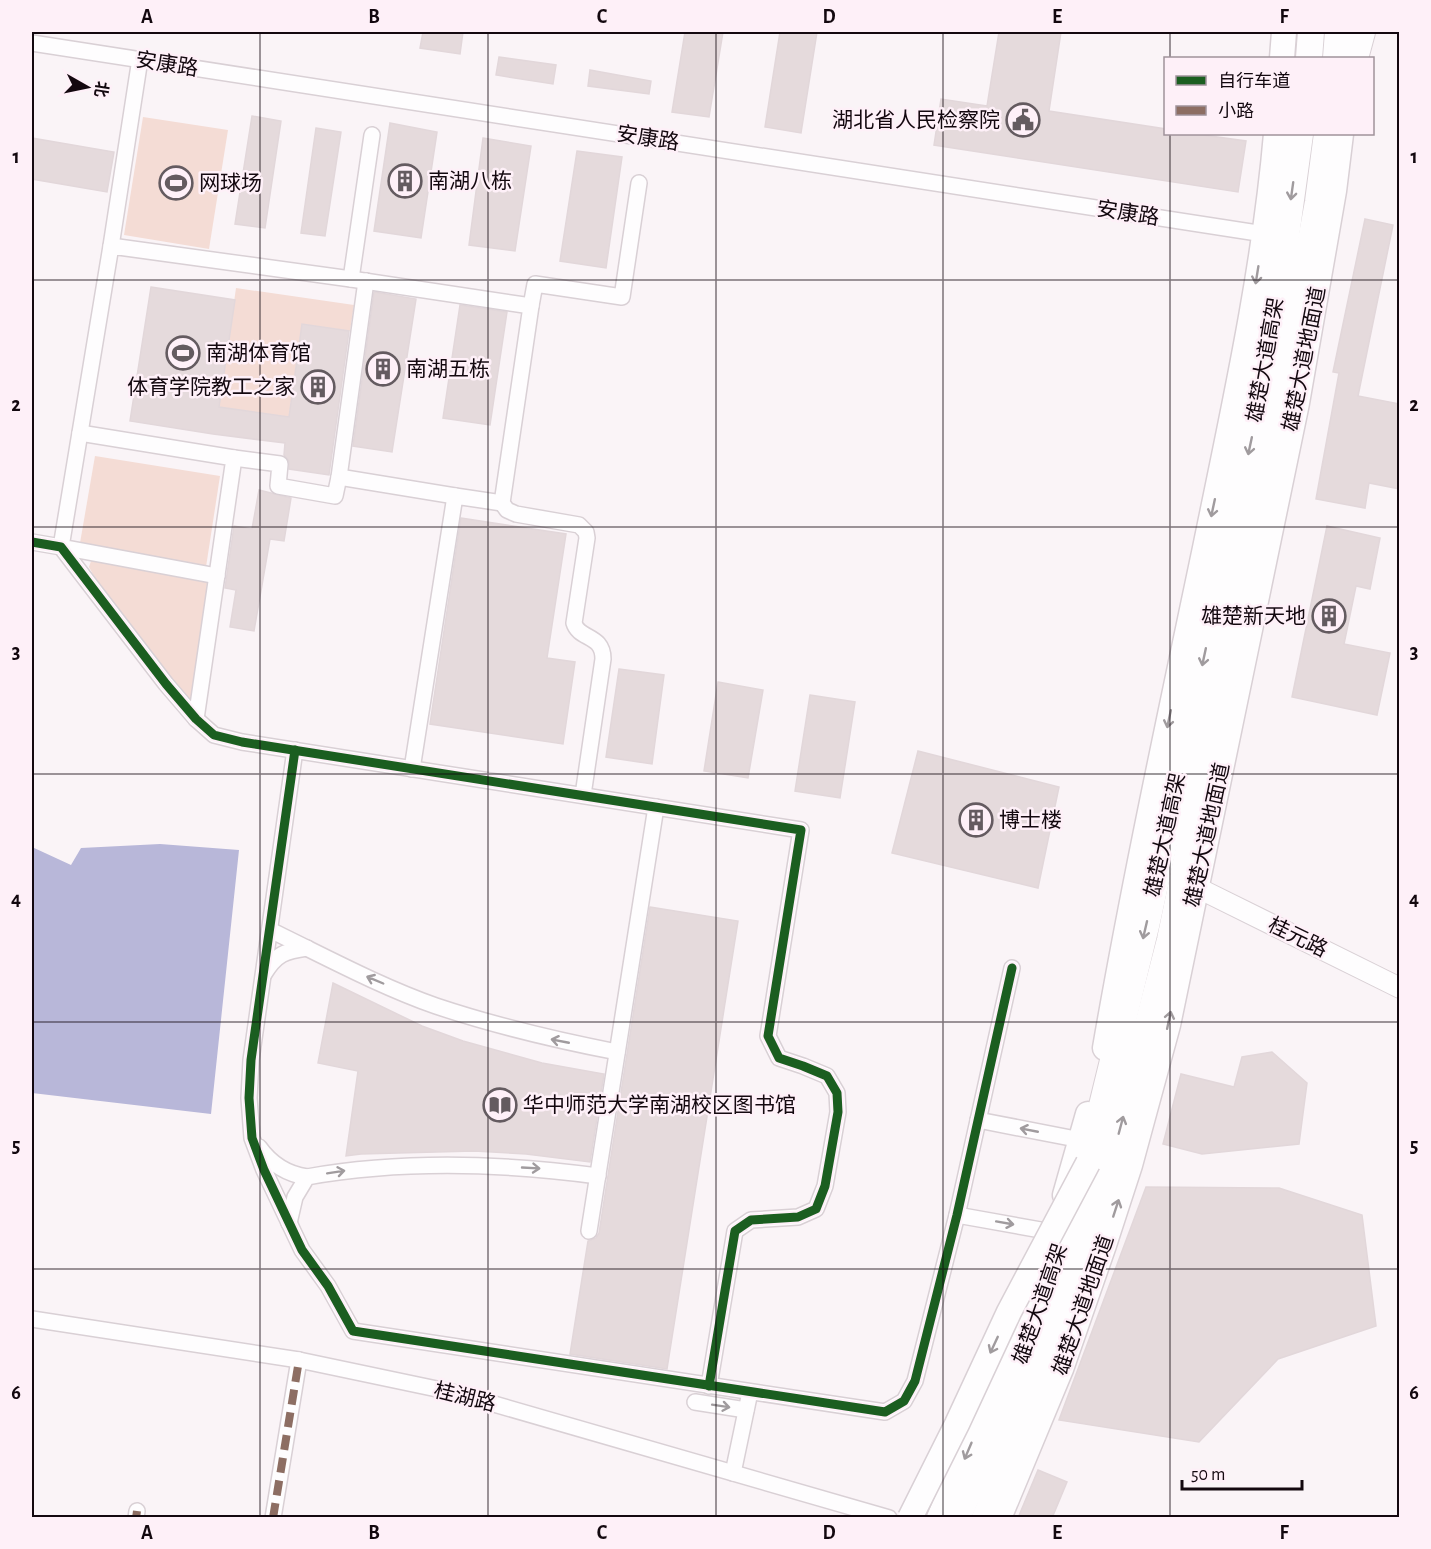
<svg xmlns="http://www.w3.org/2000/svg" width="1431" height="1549" viewBox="0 0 1431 1549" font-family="'Alegreya Sans','Noto Sans SC',sans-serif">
<rect width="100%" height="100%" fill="#faf4f7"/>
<g fill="#f4dcd5">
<path d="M143,117L228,130L209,249L124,235Z"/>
<path d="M236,288L354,305L350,331L302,324L285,443L280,442L283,416L219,407Z"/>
<path d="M95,456L220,476L206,567L80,543Z"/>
<path d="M99,560L204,579L207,583L195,698L191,700L184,694L95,578L89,567L91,561Z"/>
</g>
<path fill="#b8b7d9" d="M160,844L239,850L211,1114L32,1093V847L71,865L81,848Z"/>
<g fill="#e5dadc" stroke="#e2d7da" stroke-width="1.5">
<path d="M423,32H463L460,54L420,48Z"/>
<path d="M685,32H723L709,117L672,112Z"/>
<path d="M780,32H817L801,133L765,127Z"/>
<path d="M999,32H1061L1049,111L1166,129V134H1196L1246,141L1238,192L934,145L941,99L987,106Z"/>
<path d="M499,57L556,65L553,84L496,75Z"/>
<path d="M590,70L651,81L649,94L588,86Z"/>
<path d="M252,116L281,121L265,228L235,224Z"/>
<path d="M390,123L437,132L421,238L374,231Z"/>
<path d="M316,128L341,132L325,236L301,233Z"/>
<path d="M32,138L114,152L107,192L32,179Z"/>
<path d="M483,138L531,146L515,251L469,245Z"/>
<path d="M577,151L622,157L606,268L560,261Z"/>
<path d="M1365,219L1393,225L1358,396L1400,404V489L1369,483L1365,508L1316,499L1339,373L1333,372Z"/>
<path d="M151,287L235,300L219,407L289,417L302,324L349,331L329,475L289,469V461L284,455L285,443L213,434L130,421Z"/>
<path d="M374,292L416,299L392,452L353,446Z"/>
<path d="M460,305L507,312L490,425L443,418Z"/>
<path d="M259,490L291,498L284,541L270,539L254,631L230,627L236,590L225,588L234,526L252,529Z"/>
<path d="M461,518L566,534L547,658L575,662L563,744L430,724Z"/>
<path d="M1327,526L1380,538L1370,589L1356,586L1344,644L1390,653L1377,715L1292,697Z"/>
<path d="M619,669L664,675L652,764L606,757Z"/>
<path d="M718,682L763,690L748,778L704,771Z"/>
<path d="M810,695L855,702L840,798L795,791Z"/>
<path d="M918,751L1059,787L1038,888L892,853Z"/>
<path d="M650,907L738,921L667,1369L570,1354L588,1241L596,1238L599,1233Z"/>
<path d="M333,983L422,1026L463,1041L542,1063L604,1074L590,1162L526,1154L474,1151L361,1154L346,1156L358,1071L318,1063Z"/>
<path d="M1272,1052L1307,1083L1299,1144L1202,1154L1163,1144L1181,1074L1234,1087L1242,1057Z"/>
<path d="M1146,1187L1279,1188L1362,1215L1376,1326L1278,1359L1199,1442L1059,1420Z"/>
<path d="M1038,1470L1067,1482L1052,1518H1018Z"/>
</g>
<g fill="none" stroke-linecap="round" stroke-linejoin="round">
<g stroke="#d9d0d5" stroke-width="18">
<g id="minor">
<path d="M32,43L1264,234"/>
<path d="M111,246L140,59"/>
<path d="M351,279L372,135"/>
<path d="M366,281L339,477L455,496"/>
<path d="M531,306L535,284L622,297L639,183"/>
<path d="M80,433L234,458L196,719"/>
<path d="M234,458L280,464L278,486L335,496L339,477"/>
<path d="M32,542L61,547L166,684L196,719L214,735L242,742L801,830L768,1036L779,1058L803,1066L827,1076L837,1093L838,1112L825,1186L816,1209L798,1217L751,1220L735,1231L709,1386"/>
<path d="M217,576L61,547L111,246L351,279L531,306L502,503L507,510L516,514L579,525L586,532L587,538L574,623C579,640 603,634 603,659L583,795"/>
<path d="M295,750L251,1060L249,1098L252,1138L264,1170L302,1250L328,1286L353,1331L885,1412L904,1401L915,1381L957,1215L1012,968"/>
<path d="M412,769L455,496L502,503"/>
<path d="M270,930C324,956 379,986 436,1006C496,1026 555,1040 617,1052"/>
<path d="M264,974C276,954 285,951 307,948"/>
<path d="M978,1120L1081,1140"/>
<path d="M259,1147C271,1164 287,1174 307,1177"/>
<path d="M957,1215L1052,1232"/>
<path d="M289,1223L295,1197L307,1177C403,1160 501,1163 598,1176"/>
<path d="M589,1231L656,807"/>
<path d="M32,1319L299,1360L456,1393L889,1518"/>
<path d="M695,1402L746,1410"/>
<path d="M733,1473L750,1392"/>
<path d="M136,1518L137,1511"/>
<path d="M273,1518L299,1360"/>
</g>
</g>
<g stroke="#d9d0d5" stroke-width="22">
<path id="tertiary" d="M1196,887L1400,988"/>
</g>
<g stroke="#d9d0d5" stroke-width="27">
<g id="primary">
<path d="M1282,58L1284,32"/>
<path d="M1105,1048C1134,881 1170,715 1205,548C1233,411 1264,273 1276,134"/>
<path d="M1065,1195L1088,1114"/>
<path d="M939,1518L1011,1352L1039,1271"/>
<path d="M999,1518L1061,1369L1104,1245L1130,1165L1168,1025L1297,403L1334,191L1341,134"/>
</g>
</g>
<g stroke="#d9d0d5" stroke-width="28">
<g id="trunk">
<path d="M1309,58L1311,32"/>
<path d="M1336,58L1338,32"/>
<path d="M1355,58L1362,32"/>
<path d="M957,1518L981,1465L1030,1338L1088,1163L1146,926L1260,402L1286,236L1300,134"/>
<path d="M985,1518L994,1497L1047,1359L1112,1163L1170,940L1281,403L1318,202L1327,134"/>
</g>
</g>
<use href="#minor" stroke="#fefdfe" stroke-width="15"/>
<use href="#tertiary" stroke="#fefdfe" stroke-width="20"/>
<use href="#primary" stroke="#fefdfe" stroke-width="24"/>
<use href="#trunk" stroke="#fefdfe" stroke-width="26"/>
<g stroke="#d9d0d5" stroke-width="27" stroke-linecap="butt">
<path id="primary-bridge" d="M910,1518L957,1424L1009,1312L1088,1163"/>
</g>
<use href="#primary-bridge" stroke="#fefdfe" stroke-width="24"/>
<g stroke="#8d6e63" stroke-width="8" stroke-dasharray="15 8" stroke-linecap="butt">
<path d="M136,1518L137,1511"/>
<path d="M273,1518L299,1360"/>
</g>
<g stroke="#fef0f8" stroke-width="13">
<g id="cycleway">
<path d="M32,542L61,547L166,684L196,719L214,735L242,742L801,830L768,1036L779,1058L803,1066L827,1076L837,1093L838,1112L825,1186L816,1209L798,1217L751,1220L735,1231L709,1386"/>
<path d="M295,750L251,1060L249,1098L252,1138L264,1170L302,1250L328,1286L353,1331L885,1412L904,1401L915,1381L957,1215L1012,968"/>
</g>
</g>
<use href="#cycleway" stroke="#1b5e20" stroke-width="9"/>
</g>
<defs><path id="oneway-shaft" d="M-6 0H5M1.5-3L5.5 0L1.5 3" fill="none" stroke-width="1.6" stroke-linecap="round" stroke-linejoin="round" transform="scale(1.5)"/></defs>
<g stroke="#a09b9e">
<use href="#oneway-shaft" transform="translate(1292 191) rotate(98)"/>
<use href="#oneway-shaft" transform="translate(1257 275) rotate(99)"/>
<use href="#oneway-shaft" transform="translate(1250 446) rotate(102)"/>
<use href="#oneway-shaft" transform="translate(1213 508) rotate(102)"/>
<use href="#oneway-shaft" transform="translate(1204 657) rotate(102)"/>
<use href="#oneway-shaft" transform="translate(1169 719) rotate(102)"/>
<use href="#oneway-shaft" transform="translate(1145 930) rotate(103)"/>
<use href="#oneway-shaft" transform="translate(375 980) rotate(-157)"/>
<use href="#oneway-shaft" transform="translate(1169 1020) rotate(-78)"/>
<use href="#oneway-shaft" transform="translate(560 1041) rotate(-169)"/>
<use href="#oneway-shaft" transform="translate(1121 1125) rotate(-75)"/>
<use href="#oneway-shaft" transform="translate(1029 1130) rotate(-169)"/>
<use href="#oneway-shaft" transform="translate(531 1168) rotate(3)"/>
<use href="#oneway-shaft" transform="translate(336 1172) rotate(-9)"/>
<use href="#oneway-shaft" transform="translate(1116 1208) rotate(-72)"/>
<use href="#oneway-shaft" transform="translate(1005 1223) rotate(10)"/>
<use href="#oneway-shaft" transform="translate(994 1345) rotate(115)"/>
<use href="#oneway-shaft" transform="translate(721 1406) rotate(9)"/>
<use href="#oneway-shaft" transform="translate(968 1451) rotate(113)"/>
</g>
<path fill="none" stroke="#13080f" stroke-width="1.5" stroke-opacity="0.55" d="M260,32V1518M488,32V1518M716,32V1518M943,32V1518M1170,32V58M1170,134V1518M32,280H1400M32,527H1400M32,774H1400M32,1022H1400M32,1269H1400"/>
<defs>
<g id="civic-ring" transform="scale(1.725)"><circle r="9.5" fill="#fef0f8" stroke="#645b60" stroke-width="1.5"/><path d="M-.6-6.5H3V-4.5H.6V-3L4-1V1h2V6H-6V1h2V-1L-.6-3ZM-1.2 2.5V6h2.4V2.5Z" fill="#645b60"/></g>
<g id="building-ring" transform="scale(1.725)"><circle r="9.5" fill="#fef0f8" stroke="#645b60" stroke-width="1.5"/><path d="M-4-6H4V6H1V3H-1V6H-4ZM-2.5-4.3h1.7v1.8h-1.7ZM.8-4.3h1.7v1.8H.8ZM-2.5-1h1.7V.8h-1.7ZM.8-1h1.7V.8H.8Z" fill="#645b60"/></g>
<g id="stadium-ring" transform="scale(1.725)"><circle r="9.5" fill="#fef0f8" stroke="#645b60" stroke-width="1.5"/><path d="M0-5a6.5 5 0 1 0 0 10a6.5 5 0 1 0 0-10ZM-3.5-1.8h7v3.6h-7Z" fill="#645b60"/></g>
<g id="library-ring" transform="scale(1.725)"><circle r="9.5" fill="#fef0f8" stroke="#645b60" stroke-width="1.5"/><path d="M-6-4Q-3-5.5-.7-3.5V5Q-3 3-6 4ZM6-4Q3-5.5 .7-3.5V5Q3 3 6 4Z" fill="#645b60"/></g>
</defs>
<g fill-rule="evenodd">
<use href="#civic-ring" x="1023" y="120"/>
<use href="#building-ring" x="405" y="181"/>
<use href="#stadium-ring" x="176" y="183"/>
<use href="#stadium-ring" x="183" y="353"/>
<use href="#building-ring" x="383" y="369"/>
<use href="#building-ring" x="318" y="387"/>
<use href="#building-ring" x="1329" y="616"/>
<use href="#building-ring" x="976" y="820"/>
<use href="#library-ring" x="500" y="1105"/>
</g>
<g text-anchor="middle" stroke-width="5" stroke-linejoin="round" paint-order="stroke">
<g font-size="21" fill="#13080f" stroke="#fef0f8">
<text transform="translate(167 64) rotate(9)" y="7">安康路</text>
<text transform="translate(648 138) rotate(9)" y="7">安康路</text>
<text transform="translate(1128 213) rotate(9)" y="7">安康路</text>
<text transform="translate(1304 359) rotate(-79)" y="7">雄楚大道地面道</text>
<text transform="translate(1265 360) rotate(-80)" y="7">雄楚大道高架</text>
<text transform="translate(1165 835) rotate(-78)" y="7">雄楚大道高架</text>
<text transform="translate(1207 835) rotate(-78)" y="7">雄楚大道地面道</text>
<text transform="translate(1298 937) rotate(26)" y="7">桂元路</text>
<text transform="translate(1040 1304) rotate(-71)" y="7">雄楚大道高架</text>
<text transform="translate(1083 1305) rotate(-71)" y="7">雄楚大道地面道</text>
<text transform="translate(465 1397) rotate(14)" y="7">桂湖路</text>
</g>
<g font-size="21" fill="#13080f" stroke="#fef0f8" text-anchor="start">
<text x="1000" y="127" text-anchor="end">湖北省人民检察院</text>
<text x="428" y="188">南湖八栋</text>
<text x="199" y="190">网球场</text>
<text x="206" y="360">南湖体育馆</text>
<text x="406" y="376">南湖五栋</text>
<text x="295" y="394" text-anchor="end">体育学院教工之家</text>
<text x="1306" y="623" text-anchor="end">雄楚新天地</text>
<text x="999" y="827">博士楼</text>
<text x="523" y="1112">华中师范大学南湖校区图书馆</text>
</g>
</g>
<rect width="1431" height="1549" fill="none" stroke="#fef0f8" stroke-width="66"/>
<rect x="1164" y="57" width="210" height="78" fill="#fef0f8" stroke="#a0939b" stroke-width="1.5"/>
<rect x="1176" y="76" width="30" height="9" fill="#1b5e20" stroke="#a0939b" stroke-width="1.5"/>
<text x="1218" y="87" font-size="18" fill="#13080f">自行车道</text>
<rect x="1176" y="106" width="30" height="9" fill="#8d6e63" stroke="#a0939b" stroke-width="1.5"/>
<text x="1218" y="117" font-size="18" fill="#13080f">小路</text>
<g transform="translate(87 87) rotate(99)" stroke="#fef0f8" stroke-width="4.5" paint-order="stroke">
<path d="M0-4.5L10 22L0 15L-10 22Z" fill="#13080f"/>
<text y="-9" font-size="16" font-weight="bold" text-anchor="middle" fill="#13080f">北</text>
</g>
<path d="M1182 1480v9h120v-9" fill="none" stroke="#13080f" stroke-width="3"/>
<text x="1191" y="1480" font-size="18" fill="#13080f" stroke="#fef0f8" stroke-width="4.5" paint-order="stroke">50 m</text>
<rect x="33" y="33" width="1365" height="1483" fill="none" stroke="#13080f" stroke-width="2"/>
<g font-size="20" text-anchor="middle" font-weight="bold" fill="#13080f">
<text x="147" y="23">A</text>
<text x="374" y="23">B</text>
<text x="602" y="23">C</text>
<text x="829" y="23">D</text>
<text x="1057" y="23">E</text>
<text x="1284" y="23">F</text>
<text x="16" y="163">1</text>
<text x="1414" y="163">1</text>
<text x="16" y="411">2</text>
<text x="1414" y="411">2</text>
<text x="16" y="658">3</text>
<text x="1414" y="658">3</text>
<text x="16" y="905">4</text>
<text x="1414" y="905">4</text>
<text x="16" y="1152">5</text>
<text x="1414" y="1152">5</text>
<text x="16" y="1399">6</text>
<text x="1414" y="1399">6</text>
<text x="147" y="1539">A</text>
<text x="374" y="1539">B</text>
<text x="602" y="1539">C</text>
<text x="829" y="1539">D</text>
<text x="1057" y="1539">E</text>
<text x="1284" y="1539">F</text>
</g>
</svg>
